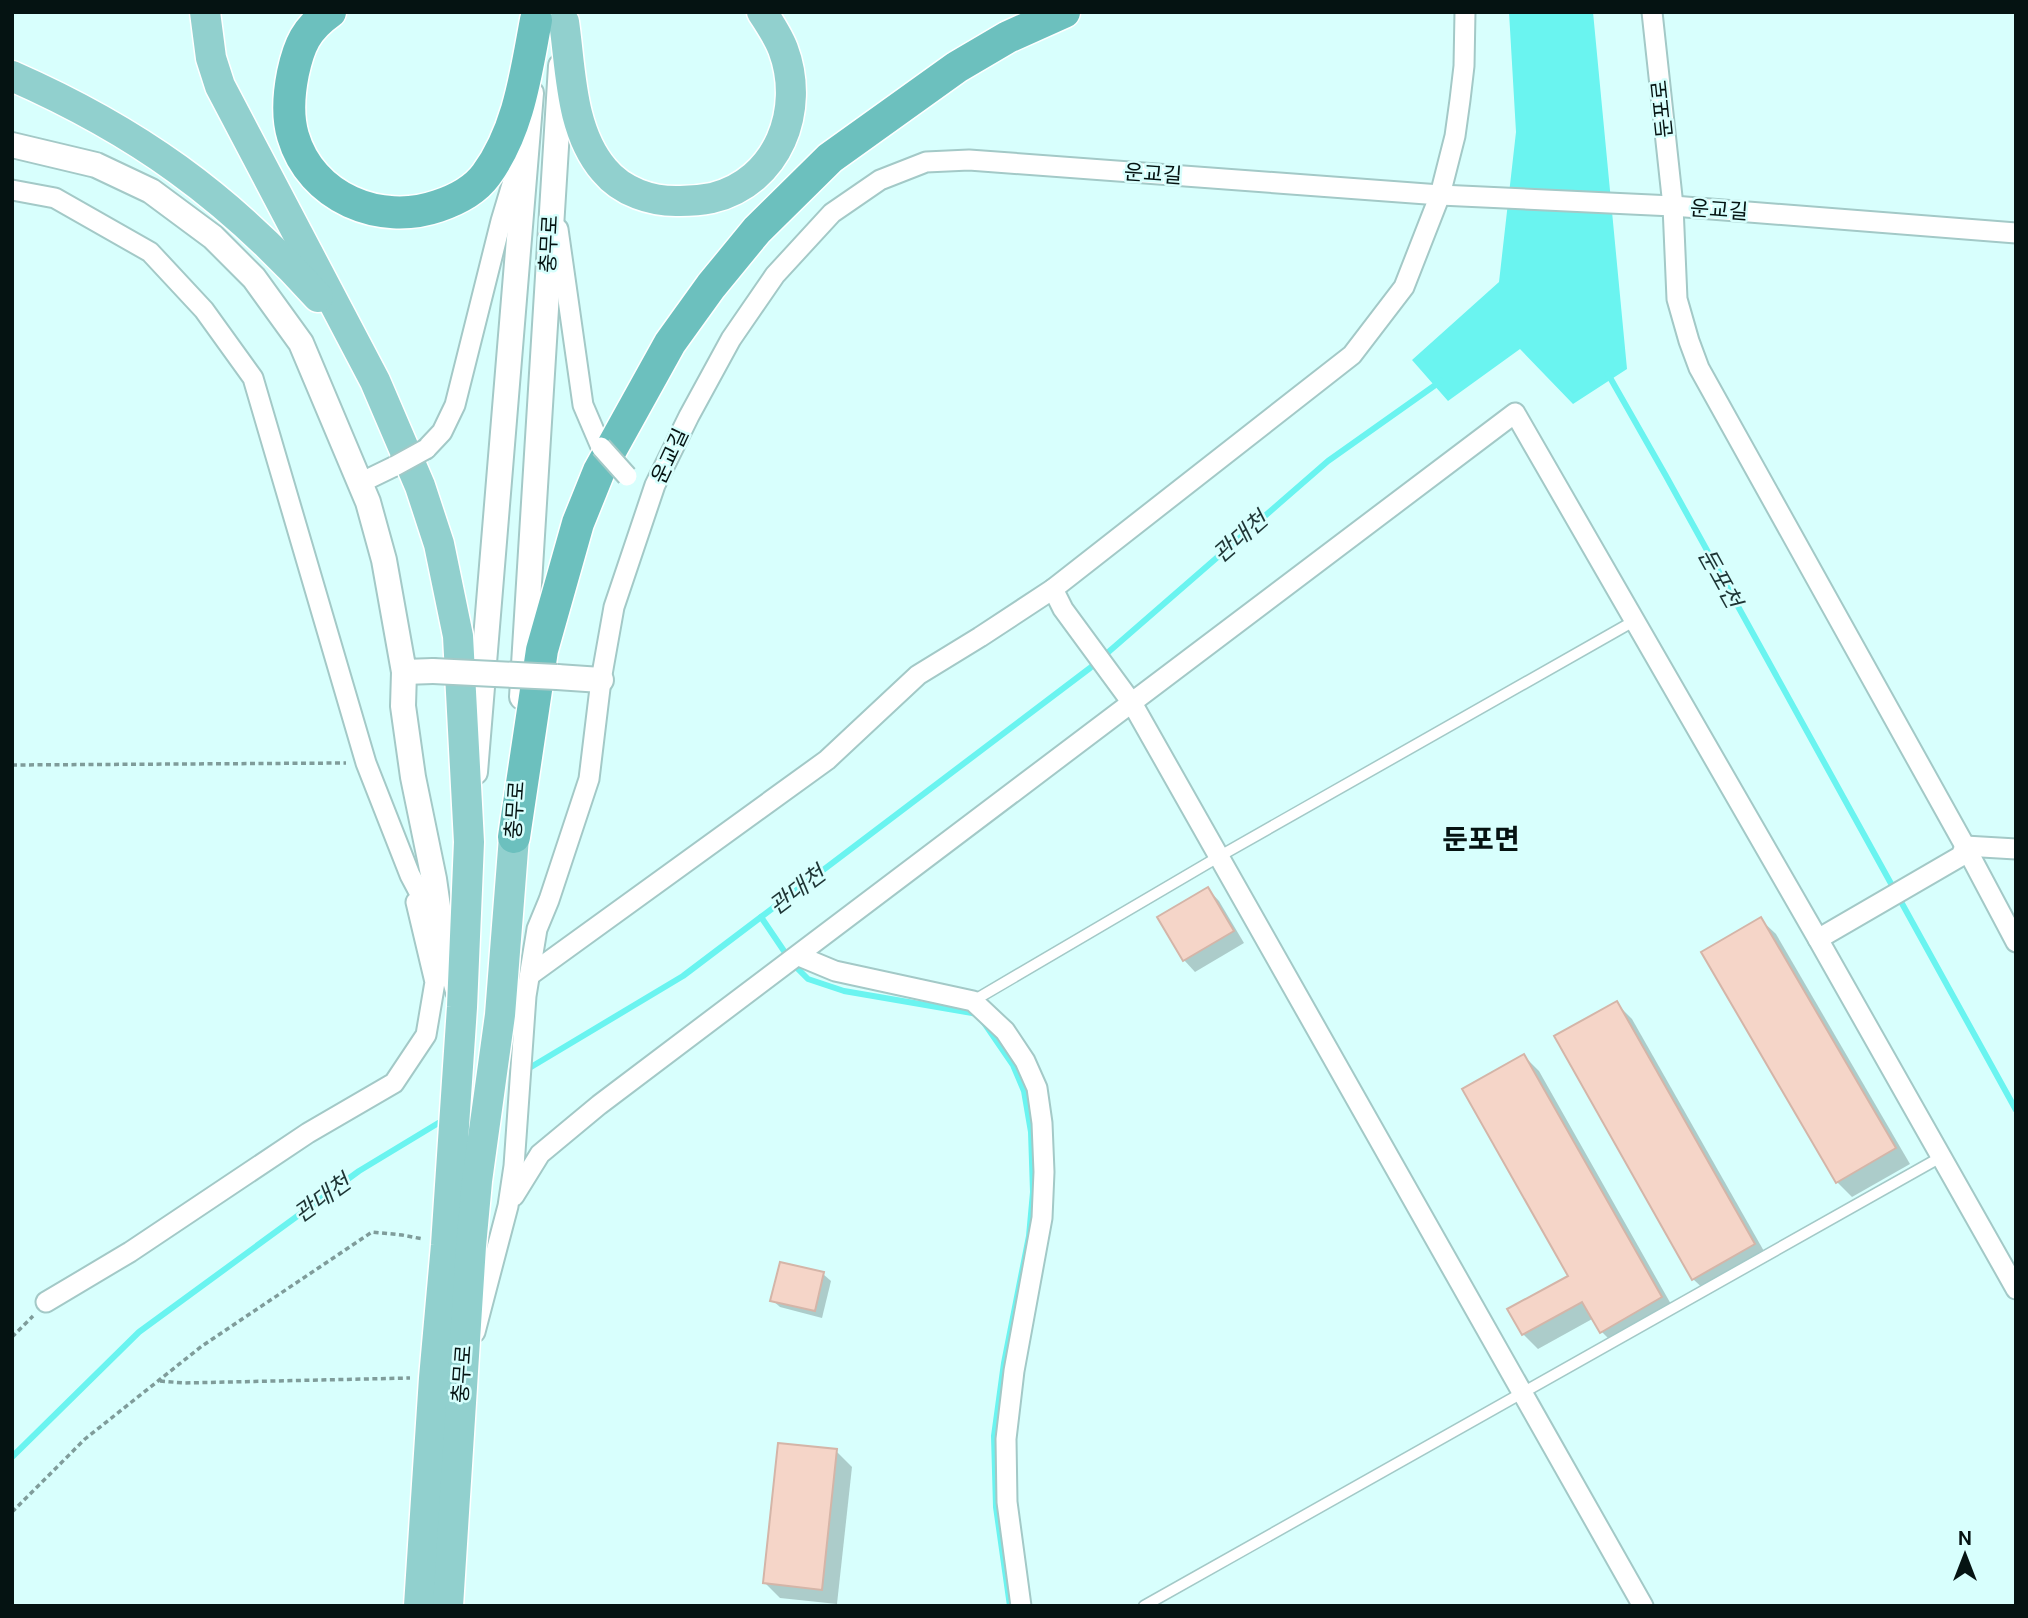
<svg xmlns="http://www.w3.org/2000/svg" width="2028" height="1618" viewBox="0 0 2028 1618" font-family="'DM Sans','Noto Sans KR',sans-serif">
<rect width="100%" height="100%" fill="#d8fffd"/>
<path fill="#6af4f0" d="M1509,12H1593L1627,369L1573,404L1520,349L1448,401L1412,360L1499,282L1516,132Z"/>
<g fill="#0003">
<path d="M1208,889L1219,901L1244,943L1195,972L1184,960Z"/>
<path d="M1760,919L1776,934L1910,1164L1852,1197L1837,1182Z"/>
<path d="M1616,1003L1632,1019L1769,1260L1709,1294L1693,1279Z"/>
<path d="M1524,1056L1539,1071L1676,1313L1616,1346L1601,1331L1594,1318L1538,1349L1523,1334L1570,1277Z"/>
<path d="M823,1274L831,1281L822,1318L780,1307L772,1300Z"/>
<path d="M836,1451L852,1467L837,1604L780,1598L765,1583Z"/>
</g>
<g fill="none" stroke-linecap="round" stroke-linejoin="round">
<g stroke="#6af4f0" stroke-width="6">
<path d="M1608,374L1666,476L2016,1110"/>
<path d="M761,917L784,951"/>
<path d="M797,968L808,979L844,991L978,1014L1013,1065L1024,1091L1031,1132L1033,1192L1029,1236L1004,1363L994,1436L996,1507L1010,1606"/>
<path d="M526,1070L683,976L761,917L1090,668L1328,461L1441,381"/>
<path d="M12,1457L139,1332L359,1171L445,1119"/>
</g>
</g>
<g fill="#f5d5c8" stroke="#d4b5a8" stroke-width="2">
<path d="M1208,887L1234,931L1183,961L1157,917Z"/>
<path d="M1761,917L1896,1148L1836,1183L1701,952Z"/>
<path d="M1617,1001L1755,1244L1692,1280L1554,1036Z"/>
<path d="M1524,1054L1662,1297L1600,1333L1582,1302L1522,1335L1507,1309L1568,1276L1462,1089Z"/>
<path d="M780,1262L824,1272L815,1311L770,1301Z"/>
<path d="M778,1443L837,1449L822,1590L763,1583Z"/>
</g>
<g fill="none" stroke-linecap="round" stroke-linejoin="round">
<g stroke="#a3c9c7" stroke-width="13">
<g id="service">
<path d="M973,1001L1220,856L1634,621"/>
<path d="M1144,1606L1941,1157"/>
</g>
</g>
<g stroke="#a3c9c7" stroke-width="23">
<g id="minor">
<path d="M1652,12L1673,206L1677,299L1689,341L1699,368L1965,846L2016,942"/>
<path d="M12,190L55,198L150,252L204,310L253,378L366,763L410,875L437,926"/>
<path d="M558,229L583,405L601,447"/>
<path d="M426,449L442,432L455,405L501,221L519,161"/>
<path d="M360,483L395,466"/>
<path d="M1053,589L1063,609L1132,703L1643,1606"/>
<path d="M1818,939L1961,856L1965,846L2016,849"/>
<path d="M799,956L835,971L973,1001L1005,1031L1025,1061L1037,1088L1042,1123L1044,1172L1042,1218L1014,1371L1006,1439L1007,1502L1021,1606"/>
<path d="M530,975L827,760L918,675L980,637L1053,589L1352,355L1404,287L1440,195L1455,136L1460,100L1464,66L1465,12"/>
<path d="M514,1196L540,1154L599,1105L1515,413L1818,939L2016,1289"/>
<path d="M46,1302L130,1252L308,1133L394,1083L426,1035L435,982L416,902"/>
<path d="M475,1332L508,1206L514,1166L526,996L537,929L549,900L589,779L601,680L614,607L655,485L689,416L731,339L775,275L832,213L880,180L926,162L969,160L1440,195L1673,206L2016,233"/>
</g>
</g>
<g stroke="#a3c9c7" stroke-width="28">
<g id="tertiary">
<path d="M12,145L96,165L151,191L213,237L254,278L301,343L368,502L384,560L404,672L433,671"/>
<path d="M404,672L403,706L413,777L434,879L442,935L458,991"/>
<path d="M557,677L601,680"/>
<path d="M522,697L561,66"/>
<path d="M475,772L531,93"/>
</g>
</g>
<g stroke="#fff" stroke-width="33">
<g id="primary">
<path d="M205,12L211,58L220,86L375,381L420,486L439,544L458,636L469,842L462,1007L446,1245L434,1378L419,1606"/>
<path d="M564,22C571,70 570,130 604,170C622,192 652,202 680,201C691,201 702,200 712,198C778,182 806,110 783,49C778,36 770,24 762,12"/>
<path d="M12,76C137,131 227,196 318,297"/>
<path d="M448,1606L471,1246L477,1181L500,1015L514,837"/>
</g>
</g>
<g stroke="#fff" stroke-width="35">
<g id="trunk">
<path d="M330,12C306,29 299,45 293,73C289,93 287,116 293,136C311,198 380,226 438,206C456,200 475,190 486,175C519,130 526,73 536,20"/>
<path d="M514,837L542,650L578,523L599,471L670,343L711,286L757,230L830,158L957,67L1008,37L1064,12"/>
</g>
</g>
<g stroke="#7f9c9a" stroke-width="3.5" stroke-dasharray="5 3.5" stroke-linecap="butt">
<path d="M12,765L346,763"/>
<path d="M12,1337L33,1316"/>
<path d="M160,1381L184,1383L410,1378"/>
<path d="M12,1512L85,1439L202,1346L372,1232L402,1235L423,1239"/>
</g>
<use href="#service" stroke="#fff" stroke-width="10"/>
<use href="#minor" stroke="#fff" stroke-width="19"/>
<use href="#tertiary" stroke="#fff" stroke-width="24"/>
<use href="#primary" stroke="#91d0ce" stroke-width="30"/>
<use href="#trunk" stroke="#6cc0be" stroke-width="32"/>
<g stroke="#a3c9c7" stroke-width="23" stroke-linecap="butt">
<g id="minor-bridge">
<path d="M601,447L627,476"/>
<path d="M395,466L426,449"/>
</g>
</g>
<g stroke="#a3c9c7" stroke-width="28" stroke-linecap="butt">
<path id="tertiary-bridge" d="M433,671L557,677"/>
</g>
<use href="#minor-bridge" stroke="#fff" stroke-width="19"/>
<use href="#tertiary-bridge" stroke="#fff" stroke-width="24"/>
</g>
<g text-anchor="middle" stroke-width="5" stroke-linejoin="round" paint-order="stroke">
<g font-size="21" fill="#051312" stroke="#d8fffd">
<text transform="translate(1662 109) rotate(-96)" y="7">둔포로</text>
<text transform="translate(1153 174) rotate(4)" y="7">운교길</text>
<text transform="translate(1719 210) rotate(4)" y="7">운교길</text>
<text transform="translate(549 244) rotate(-87)" y="7">충무로</text>
<text transform="translate(670 456) rotate(-65)" y="7">운교길</text>
<text transform="translate(515 810) rotate(-86)" y="7">충무로</text>
<text transform="translate(462 1374) rotate(-86)" y="7">충무로</text>
</g>
<g font-size="23" font-style="italic" fill="#1d3434" stroke="#d8fffd">
<text transform="translate(1240 537) rotate(-41)" y="8">관대천</text>
<text transform="translate(1720 578) rotate(61)" y="8">둔포천</text>
<text transform="translate(797 890) rotate(-37)" y="8">관대천</text>
<text transform="translate(322 1198) rotate(-36)" y="8">관대천</text>
</g>
<g font-size="28" font-weight="bold" fill="#051312" stroke="#d8fffd">
<text x="1481" y="849">둔포면</text>
</g>
</g>
<rect width="2028" height="1618" fill="none" stroke="#051312" stroke-width="28"/>
<g transform="translate(1965 1555)" stroke="#d8fffd" stroke-width="5" paint-order="stroke">
<path d="M0-5L12 26L0 18L-12 26Z" fill="#051312"/>
<text y="-10" font-size="19" font-weight="bold" text-anchor="middle" fill="#051312">N</text>
</g>
</svg>
